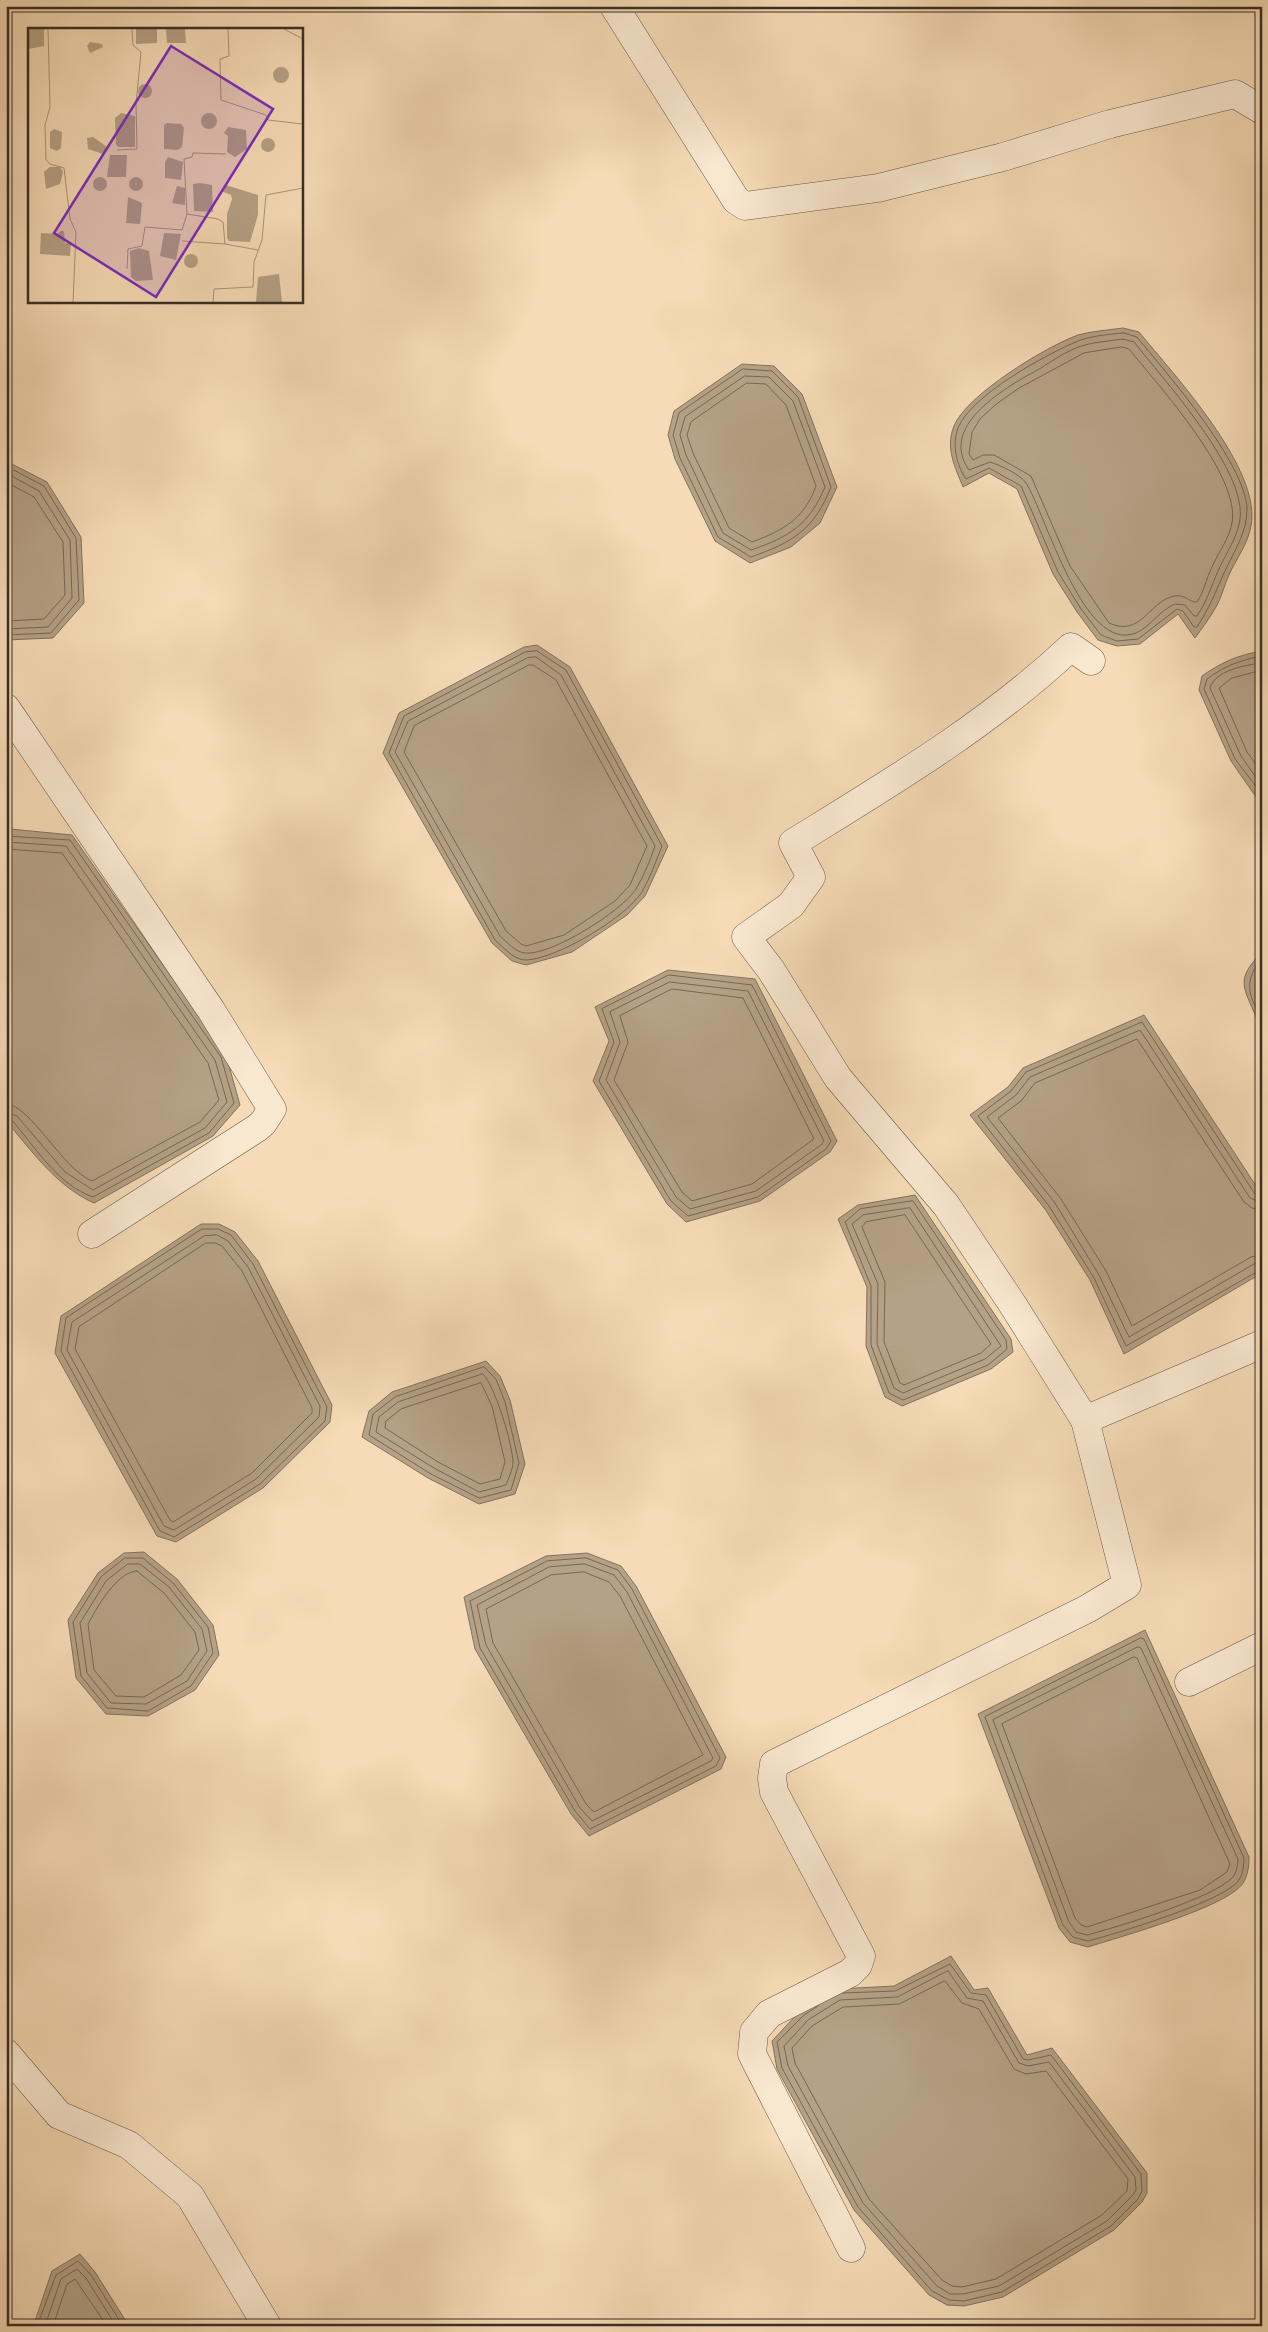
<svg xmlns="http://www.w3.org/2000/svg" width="1268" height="2332" viewBox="0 0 1268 2332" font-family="'IM FELL Double Pica',serif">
<rect width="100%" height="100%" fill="#f6dbb6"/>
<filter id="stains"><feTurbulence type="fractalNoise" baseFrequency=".004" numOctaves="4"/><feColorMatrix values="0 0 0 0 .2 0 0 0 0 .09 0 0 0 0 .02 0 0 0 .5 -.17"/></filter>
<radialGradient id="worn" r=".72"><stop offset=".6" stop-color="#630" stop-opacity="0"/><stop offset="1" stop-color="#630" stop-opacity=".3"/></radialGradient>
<g fill="#b5a185" stroke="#83735f">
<path d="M1123,328L1139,332C1174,375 1262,469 1251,526C1248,544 1236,559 1229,575C1224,585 1222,597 1216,607C1210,618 1202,628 1195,638L1178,614L1140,644L1117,646L1098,640L1077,612L1053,574L1017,489L989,473L963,487C955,467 945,448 954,426C966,395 1047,346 1078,335C1092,331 1109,330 1123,328Z"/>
<path d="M742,364L774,366L802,394L837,487L820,523L791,547L750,563L715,541L675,459L668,435L674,411Z"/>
<path d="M6,461L47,482L81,537L84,603L53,638L6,640Z"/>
<path d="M537,645L570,667L668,846L645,896L627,915L572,952L526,965L512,961L492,943L383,753L399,713L524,647Z"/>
<path d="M1262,651V799L1256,797L1231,761L1199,690L1202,676C1222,662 1238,655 1262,651Z"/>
<path d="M10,829L72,835L226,1055L240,1105L213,1136L94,1203C56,1186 33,1152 6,1121V832Z"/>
<path d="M1262,952V1021L1257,1019C1243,986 1235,980 1262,952Z"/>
<path d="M668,970L755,979L837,1141L830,1152L760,1201L686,1222L667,1204L593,1081L609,1041L595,1007Z"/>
<path d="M1144,1015L1262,1195V1273L1124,1354L1090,1280L1045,1209L970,1115L1008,1087L1023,1068Z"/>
<path d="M915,1195L1011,1339L1013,1352L991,1369L902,1406L885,1397L866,1346L867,1287L838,1219L858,1205Z"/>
<path d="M201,1224H219L235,1232L258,1261L332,1405L330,1422L263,1488L176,1542L157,1536L55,1353L61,1316Z"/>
<path d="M486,1361L500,1376L510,1400L525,1464L515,1494L479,1504L428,1478L362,1437L369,1411L392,1392Z"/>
<path d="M144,1552L177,1579L213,1625L219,1655L195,1690L148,1716L106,1714L76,1678L68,1620L98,1573L124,1553Z"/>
<path d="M587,1553L621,1566L636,1586L726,1757L721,1769L589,1836L571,1814L475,1649L464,1597L546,1556Z"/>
<path d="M1145,1630L1249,1857C1249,1866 1248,1875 1243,1883C1228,1907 1119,1937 1088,1947L1070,1942L1059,1928L978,1714Z"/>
<path d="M951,1956L974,1990L988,1988L1027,2055L1052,2048L1147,2173V2193L1142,2202L1114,2230L1003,2297L964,2306L947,2305L929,2295L854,2210L777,2069L772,2041L800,2011L837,1989L894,1986Z"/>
<path d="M80,2254L95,2272L129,2326H21L35,2321L52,2271Z"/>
</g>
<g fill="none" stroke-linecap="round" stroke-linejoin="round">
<g stroke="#766855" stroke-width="1">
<path d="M1124,333L1137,337C1167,374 1245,462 1247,509C1247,533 1234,551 1224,573C1215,593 1210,607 1197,627H1194L1183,611L1177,609L1138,639L1117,641L1101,635L1081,609L1058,572L1021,486L989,468L966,479C956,464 952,445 958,428C971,395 1047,354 1078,341C1091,336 1110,334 1124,333Z"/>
<path d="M1123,339L1134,342C1165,381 1235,459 1240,507C1243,531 1227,550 1218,571C1211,587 1207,601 1197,616H1194L1185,605L1175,604C1160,610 1150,627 1136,633C1083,654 1046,514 1026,483C1021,475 1000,465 990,462L969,470C937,425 1008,386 1041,368C1053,360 1067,351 1081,346C1094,342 1110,341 1123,339Z"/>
<path d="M1122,347L1129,349C1158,385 1241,476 1232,523C1229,539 1218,553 1212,567C1206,579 1204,592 1197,602C1189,602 1184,594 1175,596C1149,600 1142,638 1109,623L1070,566L1031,476L994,455H983L973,460L969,454L972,432L980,419L995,405L1019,388L1084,353Z"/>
<path d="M743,369L772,371L798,397L831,487C814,530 793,542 751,557L718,537L680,458L673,435L679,413Z"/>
<path d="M745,376L769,377L793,401L825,487C809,525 789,537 751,550L723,533L686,455L680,435L685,417Z"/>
<path d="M747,383L766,384L786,405L816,486C804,519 784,530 752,542L729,528L693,453L687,435L691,422Z"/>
<path d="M6,466L44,486L76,538L79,600L51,633L6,635"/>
<path d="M6,473L39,491L70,540L72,598L48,627L6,629"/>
<path d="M6,482L34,497L63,542L65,595L44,619L6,621"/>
<path d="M537,651L566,670L662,846C656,861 650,878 642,892C625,918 558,958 527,960C515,961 504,948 495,940L389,753L404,716L525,652Z"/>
<path d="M1262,656C1240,660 1225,666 1207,679L1204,689L1235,759L1262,794"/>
<path d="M536,657L561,675L655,846C650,860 644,876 636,889C622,911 551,956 525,953C515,952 507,942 500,936L395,752L408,721L527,658Z"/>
<path d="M1262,663C1246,665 1215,670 1210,688L1241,756L1262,786"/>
<path d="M529,665H533L556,680L647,846L630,885L615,901L564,935L526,946L521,944L506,931L404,752L414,726Z"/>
<path d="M1262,670L1232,678L1219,688L1247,752L1262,773"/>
<path d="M6,836L70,840L221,1057L234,1103L209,1133L93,1197C58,1185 35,1147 12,1120L6,1118"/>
<path d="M6,842L66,846L215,1060L227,1102L205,1128L93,1190L65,1172L17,1116L6,1112"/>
<path d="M6,849L62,853L208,1063L219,1100L200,1122L92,1181C62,1169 31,1105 6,1104"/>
<path d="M1262,959C1245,977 1246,996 1262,1016"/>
<path d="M669,975L752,985L831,1141L826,1149L758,1197L688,1216L671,1201L599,1081L614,1042L602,1009Z"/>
<path d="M670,982L748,991L824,1141L821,1145L756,1191L690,1209L676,1197L606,1080L620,1042L610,1012Z"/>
<path d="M672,989L743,998L814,1139L752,1184L692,1201L682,1192L614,1080L628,1042L620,1016Z"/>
<path d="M1262,1196L1255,1194L1142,1022L1026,1072L1011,1091L978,1116L1049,1206L1094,1278L1126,1346L1262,1269"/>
<path d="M913,1201L1006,1340L1007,1349L988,1365L903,1400L889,1393L871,1345V1286L845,1222L860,1209Z"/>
<path d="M1262,1203L1250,1198L1140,1030L1030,1077L1016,1095L987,1117L1055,1203L1099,1275L1129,1337L1254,1264L1262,1262"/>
<path d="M910,1208L1001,1346L985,1359L903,1393L894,1388L877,1344L878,1284L852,1224L863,1215Z"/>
<path d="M1262,1210L1252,1208L1244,1202L1137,1039L1035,1083L1021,1101L998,1118L1061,1199L1106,1271L1132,1326L1251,1257L1262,1255"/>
<path d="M905,1215L991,1344L981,1353L904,1385L900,1383L884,1342L885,1282L862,1227L866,1222Z"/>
<path d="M202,1229H218L231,1235L253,1264L327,1407L325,1421L260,1484L174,1537L160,1531L61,1351L66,1318Z"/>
<path d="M217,1235L228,1241L248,1267L320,1406L319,1417L256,1479L174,1530L164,1526L67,1350L72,1322L204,1236Z"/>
<path d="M206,1243H215L222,1246L242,1271L312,1408V1413L252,1473L173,1522L170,1520L75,1349L79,1327Z"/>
<path d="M484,1367L496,1379L505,1402L519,1463L511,1490L479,1498L431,1474L369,1435L373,1414L395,1397Z"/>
<path d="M483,1374C495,1386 513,1445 513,1463C513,1469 508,1479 506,1485L479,1492L434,1468L376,1432L379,1417L398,1402Z"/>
<path d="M481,1383L492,1406L505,1462L500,1479L480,1484L438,1462L385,1428L386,1421L401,1409Z"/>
<path d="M125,1558H143L173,1583L208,1627L213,1653L191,1686L148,1711L107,1708L81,1676L73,1622L101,1577Z"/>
<path d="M586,1558L618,1570L632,1589L720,1758L716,1766L590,1829L575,1811L480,1648L470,1601L547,1561Z"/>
<path d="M128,1564H140L169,1587L202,1629L207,1651L187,1681L146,1704L111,1703L87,1673L80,1623L106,1581Z"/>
<path d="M585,1564L614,1575L627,1592L713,1758L711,1761L592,1821L580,1808L486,1645L477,1605L549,1567Z"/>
<path d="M137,1571L164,1593L195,1632L199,1650L181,1675L144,1697L116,1696L94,1670L88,1624C97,1608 116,1572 137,1571Z"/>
<path d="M584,1572L609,1582L620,1596L703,1755L594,1812L586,1804L493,1643L486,1609L551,1575Z"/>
<path d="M1141,1638L1144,1639L1244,1858C1244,1865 1243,1873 1239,1880C1225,1901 1115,1934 1088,1941L1073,1937L1063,1925L985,1717Z"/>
<path d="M1138,1647L1141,1648L1238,1859C1238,1865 1236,1873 1233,1877C1214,1898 1117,1927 1087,1935L1076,1932L1069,1922L993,1720Z"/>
<path d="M1134,1657L1137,1658L1230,1864L1227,1872L1200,1890L1087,1927L1081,1925L1075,1918L1002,1724Z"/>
<path d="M948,1971L967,1998L983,2001L1019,2063L1028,2066L1049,2062L1135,2177L1136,2190L1133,2195L1107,2221L999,2286L963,2294H950L937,2286L863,2203L788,2066L784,2046L808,2020L840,2000L897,1997Z"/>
<path d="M945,1981L962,2003L979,2009L1014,2069L1026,2074L1046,2071L1128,2179L1127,2191L1102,2215L996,2279L962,2287L952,2286L942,2280L869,2199L795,2063L792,2048L812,2026L843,2007L899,2004Z"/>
<path d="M818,2006L804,2015L777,2042L782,2068L858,2207L932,2291L949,2300L964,2301L1002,2292L1111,2226L1138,2199L1142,2191L1141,2174L1051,2055L1028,2060L1023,2059L986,1995L971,1993L950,1964L895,1991L843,1993"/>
<path d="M37,2326L56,2275L78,2261L91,2275L123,2326"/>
<path d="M45,2326L61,2279L77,2269L86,2278L116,2326"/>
<path d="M53,2326L67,2284L75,2279L107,2326"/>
</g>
<g stroke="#685a49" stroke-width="29">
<g id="minor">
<path d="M614,6L736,200L745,206L878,188L1003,157L1110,124L1235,94L1262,110"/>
<path d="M6,708L211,1010L272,1109L263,1123L257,1128L92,1234"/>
<path d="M1085,1420L1262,1344"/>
<path d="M1189,1682L1262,1646"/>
<path d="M6,2053L59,2115L129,2145L190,2196L267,2326"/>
<path d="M851,2248L752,2054L754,2032L769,2014L850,1973L858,1965L861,1956L774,1792L772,1778L774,1764L1087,1609L1127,1585L1085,1420L1013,1305L946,1205L838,1078L771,970L746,937L791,905L811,877L793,843C890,783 988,725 1071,647L1091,661"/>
</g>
</g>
<use href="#minor" stroke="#f9e8d0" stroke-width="28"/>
</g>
<g transform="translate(28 28)">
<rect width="275" height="275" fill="#f6dbb6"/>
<path d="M0,1H16V18L0,21ZM108,1H129V15L108,16ZM138,1H157L158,15H139ZM62,14L74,16L75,19L62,25L59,18ZM245 47a8 8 0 1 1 16 0a8 8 0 1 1-16 0ZM110 63a7 7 0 1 1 14 0a7 7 0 1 1-14 0ZM173 93a8 8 0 1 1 16 0a8 8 0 1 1-16 0ZM93,85L107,88V119H90L88,116L87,90ZM139,95L153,96L156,100L154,119L150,122L136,121V97ZM200,99L218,102L219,121L207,129L199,124L200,108L196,105ZM26,101L34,104L33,120L29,123L22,120V104ZM65,109L79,119L75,126L60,121L59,110ZM233 117a7 7 0 1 1 14 0a7 7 0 1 1-14 0ZM82,127H99L98,149H79ZM140,129L155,134L153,152L137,150V134ZM32,139L35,144L32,156L18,161L16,144L22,139ZM65 156a7 7 0 1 1 14 0a7 7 0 1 1-14 0ZM101 156a7 7 0 1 1 14 0a7 7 0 1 1-14 0ZM172,155L184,157L185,184L166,183L165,156ZM198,157L230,167V187L222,214L201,213L199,210V186L204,171L203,167L193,163ZM149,158L157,160V177L144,175ZM100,169L114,175L112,196L98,195ZM33,203H36L37,215H43L42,228L12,226L13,205L29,206ZM136,205L153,206L148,232L132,228ZM111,220L121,223L125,252L108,253L103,249L102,223ZM156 233a7 7 0 1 1 14 0a7 7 0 1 1-14 0ZM251,246L254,274H228L230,249Z" fill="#b5a185"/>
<path fill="none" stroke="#aa967c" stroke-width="1" d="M20,1L22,79L17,97L18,132L22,136L36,140L42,191L48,204L45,274M200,1L201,28L192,31L193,72L238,87L240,92L275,96M256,1L275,11M89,122L109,121L108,76L113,24L105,17L104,1M159,186L190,191L195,194L197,216L230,222M154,213L197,216M99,241L100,221L114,218L117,199L154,202L159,186L156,131L164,129L165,125L198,126M185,274L186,261L225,259L226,234L234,212L238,167L275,160"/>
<path fill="#7b2cbf" fill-opacity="0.15" stroke="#7b2cbf" stroke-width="2.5" d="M143,18L245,81L128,269L26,205Z"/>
<rect width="275" height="275" fill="none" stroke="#382f25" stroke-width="2.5"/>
</g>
<rect width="1268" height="2332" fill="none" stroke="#f6dbb6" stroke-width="25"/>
<rect x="8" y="8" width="1253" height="2317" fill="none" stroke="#382f25" stroke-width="2.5"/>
<rect x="12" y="12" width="1243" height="2307" fill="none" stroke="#382f25"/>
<rect width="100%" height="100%" filter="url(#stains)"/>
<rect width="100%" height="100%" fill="url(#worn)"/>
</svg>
